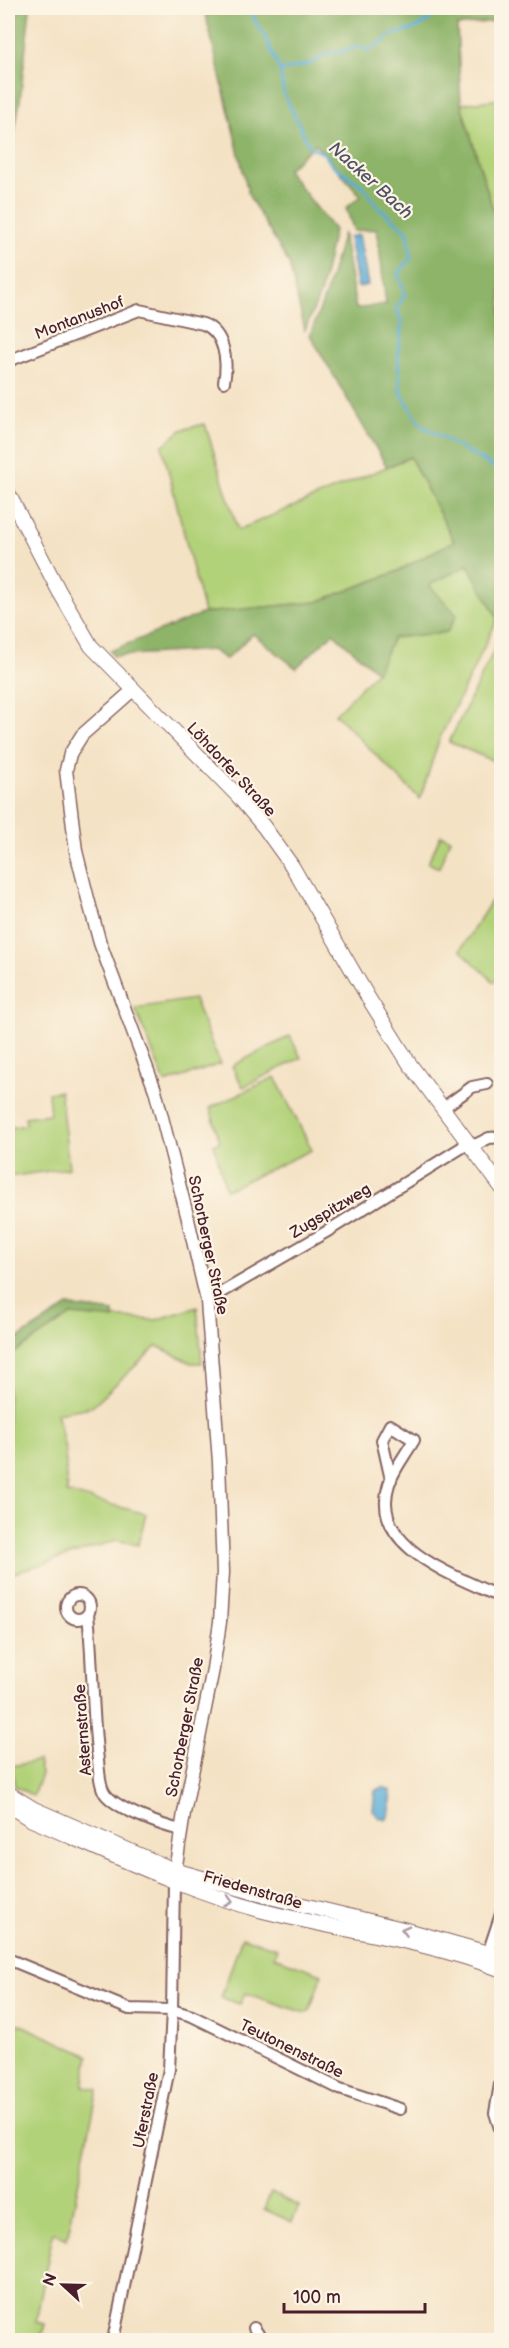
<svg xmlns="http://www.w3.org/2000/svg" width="509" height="2348" viewBox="0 0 509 2348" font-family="'Balsamiq Sans',sans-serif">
<rect width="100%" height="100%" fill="#fcf5e5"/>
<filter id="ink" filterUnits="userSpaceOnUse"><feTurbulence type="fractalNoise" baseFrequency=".0167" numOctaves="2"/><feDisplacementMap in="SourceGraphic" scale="12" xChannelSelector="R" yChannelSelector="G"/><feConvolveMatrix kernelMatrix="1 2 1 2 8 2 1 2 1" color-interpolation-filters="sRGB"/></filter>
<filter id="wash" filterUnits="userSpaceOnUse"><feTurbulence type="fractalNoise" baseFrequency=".008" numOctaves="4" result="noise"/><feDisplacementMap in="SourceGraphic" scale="24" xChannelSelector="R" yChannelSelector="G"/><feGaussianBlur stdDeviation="1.35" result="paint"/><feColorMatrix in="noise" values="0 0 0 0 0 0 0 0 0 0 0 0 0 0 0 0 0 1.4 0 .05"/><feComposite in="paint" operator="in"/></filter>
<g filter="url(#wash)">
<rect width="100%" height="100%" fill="#f4e2c5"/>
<g fill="#b2d279" stroke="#7e7852" stroke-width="1.5">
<path d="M501,99V236L461,104Z"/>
<path d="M205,424L238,530L410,457L454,541L396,572L317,602L204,613L162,446L181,430Z"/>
<path d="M468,565L498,618L439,740L420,799L335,714L376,672L393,638L447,632L429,585Z"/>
<path d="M501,636V764L449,742Z"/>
<path d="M441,835L450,839L439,868L428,863Z"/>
<path d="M501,886V975L494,982L460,950Z"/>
<path d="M194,999L220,1064L165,1083L135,1008Z"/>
<path d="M290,1036L301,1058L243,1087L232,1066Z"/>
<path d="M275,1077L312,1150L226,1190L214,1144L220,1142L210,1108Z"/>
<path d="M60,1091L69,1168L8,1177V1128L26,1125L25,1117L50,1114L48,1093Z"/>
<path d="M197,1307L202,1363H191L157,1346L91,1407L57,1413L65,1449L67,1493L146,1514L138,1545L117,1540L8,1575V1357L71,1315L156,1320Z"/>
<path d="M38,1761L41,1774L33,1796L15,1786L11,1766Z"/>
<path d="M242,1937L277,1948L274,1957L322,1974L309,2012L305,2013L245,1993L240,2004L221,1998Z"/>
<path d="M8,2019L89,2056L83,2086L98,2089L67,2239L53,2232L36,2322L45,2324L42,2335H39L38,2340H8Z"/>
<path d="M271,2192L299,2206L292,2222L264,2209Z"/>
</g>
<g fill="#8db469" stroke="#6c6a4a" stroke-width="1.5">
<path d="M18,8H30L20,101L8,168V80Z"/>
<path d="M204,8H501V20L457,26L461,104L501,236V624L468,565L429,585L457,615L447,632L393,638L377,672L333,633L296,668L253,634L226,659L212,650L113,656L110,651L204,613L317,602L396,572L454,541L410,457L387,467L310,335L326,293L343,233L356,309L386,304L377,229L354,231L346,208L361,196L315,144L287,170L334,230L321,291L305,330L289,264L249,196Z"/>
<path d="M68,1306L114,1312V1319L71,1315L8,1357V1345Z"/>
</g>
<g fill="#5cadd7" stroke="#536681" stroke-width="1.5">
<path d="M359,235L368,285L358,287L349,237Z"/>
<path d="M383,1787L391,1791C392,1800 391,1813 386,1820L378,1817L373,1810L375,1791Z"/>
</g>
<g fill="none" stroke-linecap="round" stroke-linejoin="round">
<g stroke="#5cadd7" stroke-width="3">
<path d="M253,8L254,19L266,38L280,71L284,94L310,147L325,154L331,164L364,187L377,206L408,232L411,258L398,274L405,294L396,310L402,322L398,353L400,391L421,425L502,472"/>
<path d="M280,71L310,64L328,53L342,52L359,46L369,51C375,44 384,43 390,35C403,32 417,29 428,21C433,16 435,11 442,8"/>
</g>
</g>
</g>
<g filter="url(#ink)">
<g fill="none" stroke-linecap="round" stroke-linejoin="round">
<g stroke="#866361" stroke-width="14">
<g id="minor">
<path d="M8,361L139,310L203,324C225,332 228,362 224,382"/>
<path d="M443,1108L472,1087L487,1084"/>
<path d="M471,1147L489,1138L502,1137"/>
<path d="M207,1301L326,1232L469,1143"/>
<path d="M391,1480L382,1440L390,1425L414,1440C406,1454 394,1469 389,1484C368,1549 458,1576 502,1598"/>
<circle cx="78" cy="1607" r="12"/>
<path d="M88,1614C93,1662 92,1712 98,1760C99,1770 99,1783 104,1792C113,1808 163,1826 181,1830"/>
<path d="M8,1959L129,2009L172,2010L192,2016L340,2089L400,2109"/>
<path d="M486,1959L502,1911"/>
<path d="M502,2073L495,2113L502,2135"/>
<path d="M254,2328L262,2340"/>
<path d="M113,2340L169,2069L172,2010L174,1882"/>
</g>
</g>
<g stroke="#866361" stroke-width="15">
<path id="tertiary" d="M133,690L82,735L70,754L66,770L76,851L88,899L100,943L155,1090L187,1215L207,1301L219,1462L223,1572L220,1622L213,1669L184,1813L174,1878"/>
</g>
<g stroke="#866361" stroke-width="16">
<g id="secondary">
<path d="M8,493L59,591L91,646L238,796L264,827L292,866L369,999L409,1063L502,1188"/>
<path d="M8,1793L34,1809L174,1870L270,1897L407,1930L502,1957"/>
<path d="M8,1805L30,1819C107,1852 182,1889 263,1911C342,1931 425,1940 502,1970"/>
</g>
</g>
<use href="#minor" stroke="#fff" stroke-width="10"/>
<use href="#tertiary" stroke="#fff" stroke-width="12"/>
<use href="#secondary" stroke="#fff" stroke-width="14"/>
<g stroke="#4a1f2b" stroke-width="5">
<path id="rail" d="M8,56L13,8"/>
</g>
<use href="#rail" stroke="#fcf5e5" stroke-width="3" stroke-dasharray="9" stroke-linecap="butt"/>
</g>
<defs><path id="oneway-chevron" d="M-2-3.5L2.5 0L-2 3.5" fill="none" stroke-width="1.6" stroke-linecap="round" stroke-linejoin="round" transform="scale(1.5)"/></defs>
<g stroke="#ae9aa0">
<use href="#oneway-chevron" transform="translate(229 1901) rotate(17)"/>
<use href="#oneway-chevron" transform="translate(405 1930) rotate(-166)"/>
</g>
</g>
<g text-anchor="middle" stroke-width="4.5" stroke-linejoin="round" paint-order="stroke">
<g font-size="16" fill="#4a1f2b" stroke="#fcf5e5">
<text transform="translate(79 317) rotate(-21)" y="6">Montanushof</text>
<text transform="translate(232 769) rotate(47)" y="6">Löhdorfer Straße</text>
<text transform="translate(330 1210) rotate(-31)" y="6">Zugspitzweg</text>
<text transform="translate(209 1245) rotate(78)" y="6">Schorberger Straße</text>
<text transform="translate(184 1727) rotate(-79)" y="6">Schorberger Straße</text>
<text transform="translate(82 1730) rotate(-94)" y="6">Asternstraße</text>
<text transform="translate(253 1889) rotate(16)" y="6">Friedenstraße</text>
<text transform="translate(292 2048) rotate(26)" y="6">Teutonenstraße</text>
<text transform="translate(145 2110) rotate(-79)" y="6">Uferstraße</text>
</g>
<g font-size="18" font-style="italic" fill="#505167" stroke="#fcf5e5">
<text transform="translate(371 180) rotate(42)" y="6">Nacker Bach</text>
</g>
</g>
<rect width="509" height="2348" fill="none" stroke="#fcf5e5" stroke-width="30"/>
<g transform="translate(63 2285) rotate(292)" stroke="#fcf5e5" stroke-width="4.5" paint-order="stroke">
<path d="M0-4.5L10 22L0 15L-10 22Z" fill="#4a1f2b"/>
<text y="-9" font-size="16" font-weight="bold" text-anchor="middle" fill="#4a1f2b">N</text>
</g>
<path d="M284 2303v9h141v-9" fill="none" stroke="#4a1f2b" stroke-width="3"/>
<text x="293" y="2303" font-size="18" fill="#4a1f2b" stroke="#fcf5e5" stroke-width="4.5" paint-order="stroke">100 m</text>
</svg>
